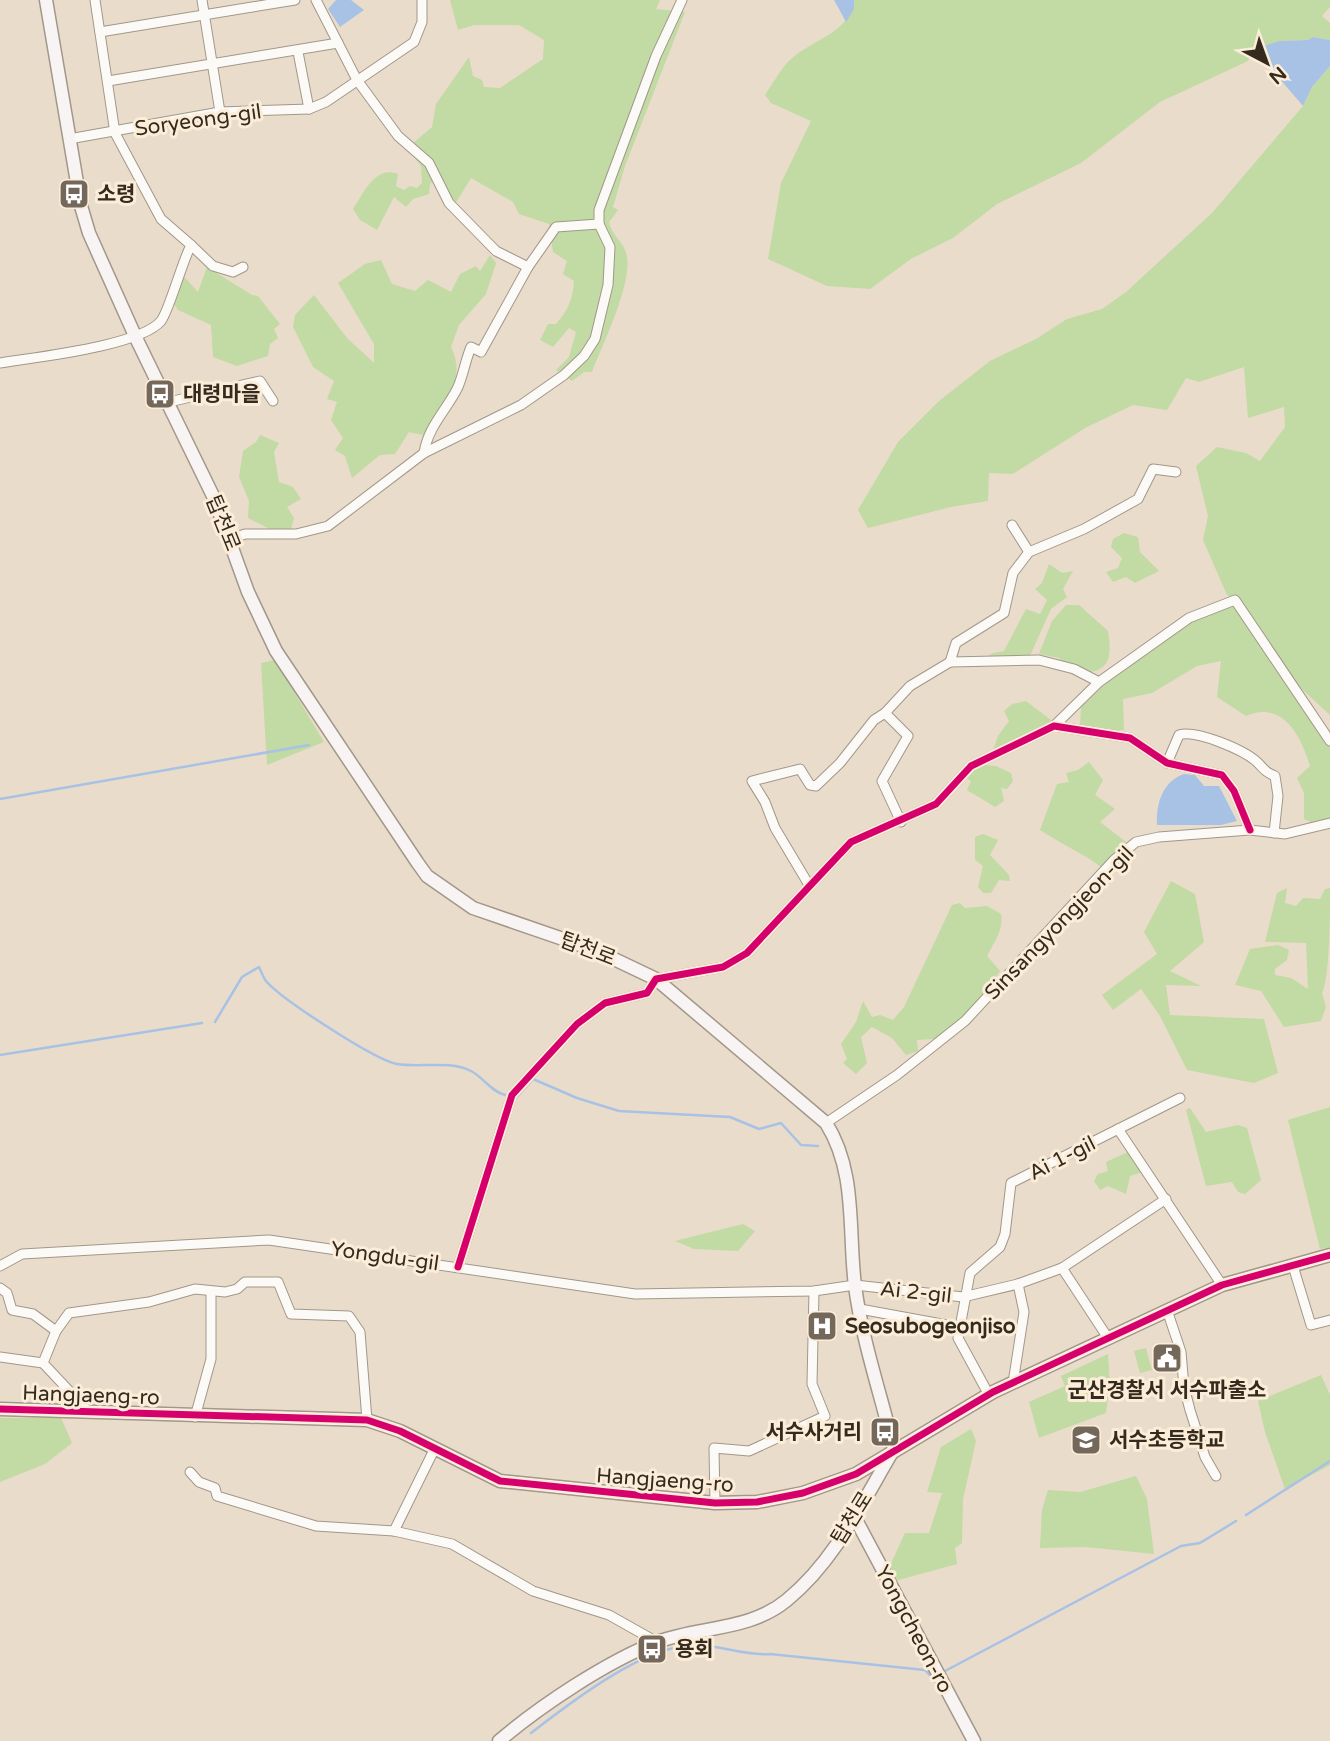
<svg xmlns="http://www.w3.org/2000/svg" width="1330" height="1741" viewBox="0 0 1330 1741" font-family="'Varela Round','Noto Sans KR',sans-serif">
<rect width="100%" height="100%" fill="#eadcca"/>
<g fill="#c2daa4">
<path d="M450,0H660L656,9L685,12L625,166L613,207L618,210L609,222C612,235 620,239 625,250C637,276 602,345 592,372H584L572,381L556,370L569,357L576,332L569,328L553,347L540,340L548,324H556C568,311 573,298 574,281L563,274L567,261L553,252L549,224L519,214L513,202L471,178L455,204L440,180L430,183L429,194L413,199L406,207L394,197L377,230L360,220L353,209C364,193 375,165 398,174L396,186L404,190L410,186L417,188L422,183L421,166L407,148L432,127L436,104L469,57L473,76L482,80L484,87L500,88L543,59L544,40L519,25H474L458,30Z"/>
<path d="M854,0H1330V7L1322,16L1330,23V40L1314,37L1308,40L1279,41L1254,49L1248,61L1160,102L1081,163L997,204L953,238L911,259L870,289L827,286L768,259L781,183L811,121L771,103L765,95C772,85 779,72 787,63C807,41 852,33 854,0Z"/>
<path d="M1330,66V715L1294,682L1270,653L1244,605L1227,595L1203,540L1208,516L1196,466L1217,447L1246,453L1260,461L1285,427L1284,407L1248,418L1244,367L1199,382L1186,378L1167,410L1133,405L1085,428L1013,474L989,473L988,501L951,507L868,528L858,510L898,442L939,401L990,361L1036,339L1067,319L1102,309L1126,292L1212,213L1303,106L1312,87Z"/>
<path d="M490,255L496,263L486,294L459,325L451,347C468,381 442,407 423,435L409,432L395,454L380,455L352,478L345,456L335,450L343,438L331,420L337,402L327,399L334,381L313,367L293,327L295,315L314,295L347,338L374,363V344L338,283L365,264L381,260L392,284L415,291L428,280L451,292L460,274L476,266L480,271Z"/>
<path d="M207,267L252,295L258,296L280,324L274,329L278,338L270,344L268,356L237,366L213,357L211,325L178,310L171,300L181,273L198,292Z"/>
<path d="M260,435L279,443L274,452L279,482L293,487L301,499L287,507L294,518L291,529L275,532L248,518L249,501L239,477L243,451L256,442Z"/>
<path d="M1124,533L1138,537L1140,552L1159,571L1135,583L1126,577L1113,582L1106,572L1118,568L1122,558L1111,547L1113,539Z"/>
<path d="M1049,564L1062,573L1073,571L1063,589L1067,597L1051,609L1029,658L983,659L993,653L1004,651L1026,609L1040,614L1047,600L1035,589L1042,583Z"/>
<path d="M1235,604L1287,686L1317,715L1330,748V819L1315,824L1304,819V793L1297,778L1310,766C1301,736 1283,700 1246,716L1217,697L1221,661L1197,666L1152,693L1123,699L1124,730L1106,731L1080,727L1081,707L1117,673L1186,622Z"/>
<path d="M1066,605H1079L1108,631C1113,662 1108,674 1074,673L1059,658L1039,654L1052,621Z"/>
<path d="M275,660L324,742L267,765L261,663Z"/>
<path d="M1026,701L1051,720L1054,731L989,762L998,736L1009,721L1004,711L1012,704Z"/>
<path d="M1089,762L1103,780L1095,795L1115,809L1100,822L1126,842L1123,849L1101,867C1081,852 1061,844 1040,830L1057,784L1069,782L1066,773L1078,770Z"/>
<path d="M982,765L996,766L1011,773L1013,781L1007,789L1001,788L1004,801L995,807L967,790L971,781L965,777L971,768Z"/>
<path d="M983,834L998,840L990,855L1009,875L1010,881L999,880L991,893H983L978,887L983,866L975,860V837Z"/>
<path d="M1171,881L1195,894L1204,942L1170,971L1201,986L1166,985L1170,1015L1264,1019L1278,1073L1254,1083L1187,1070L1160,1016L1141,989L1113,1010L1102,995L1157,954L1144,932Z"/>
<path d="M1287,888L1285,903L1296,906L1303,898L1320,899L1325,889L1330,888C1330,912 1330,978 1322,993L1326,1007L1321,1021L1284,1027L1261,991L1235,985L1250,949L1278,945L1289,950L1287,960L1275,969V975L1291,978L1308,989L1306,943L1265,942L1277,893Z"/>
<path d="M960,903L965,908L987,906L1001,914C1004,930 994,942 987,956L1000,971L977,1003L971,1023L950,1038L917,1040L918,1051L906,1055L892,1038L872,1027L861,1037L867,1063L856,1074L843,1063L847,1059L841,1044L856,1022L863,1001L872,1017L880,1015L893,1020L904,1007L952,905Z"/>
<path d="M1330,1107V1247L1320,1249L1288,1120Z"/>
<path d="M1190,1108L1206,1132L1238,1125L1247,1128L1261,1180L1245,1194L1238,1192L1232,1182L1206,1186L1186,1110Z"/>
<path d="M1130,1151L1143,1172L1130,1176L1126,1194L1108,1186L1100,1190L1094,1181L1098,1174L1108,1171L1106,1162Z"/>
<path d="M743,1224L755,1231L738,1251L694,1249L675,1241Z"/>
<path d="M1146,1348L1152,1370L1140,1373L1134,1351Z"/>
<path d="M1108,1354L1110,1384L1106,1413L1039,1438L1029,1402L1065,1386L1061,1376Z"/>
<path d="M1321,1375L1330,1395V1465L1285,1489L1265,1432L1258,1401Z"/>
<path d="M0,1418H61L72,1443L45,1464L0,1482Z"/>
<path d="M971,1429L976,1441L963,1499L962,1543L955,1548L957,1564L895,1581L888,1570L905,1533H929L942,1493L927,1492L941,1447Z"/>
<path d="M1136,1476L1147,1499L1154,1554L1086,1547L1040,1548L1042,1510L1048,1490L1080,1492Z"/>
</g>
<g fill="#a8c2e5">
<path d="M336,0H351L364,10L340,27L328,9Z"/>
<path d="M834,0H854V9L846,22Z"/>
<path d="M1313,37L1330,40V66L1312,87L1303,106L1254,49L1279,41L1308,40Z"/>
<path d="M1184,774L1195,775L1204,786H1219L1237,821L1221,825H1157C1156,803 1163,781 1184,774Z"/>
</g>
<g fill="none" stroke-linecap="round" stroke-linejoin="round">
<g stroke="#a8c2e5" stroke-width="2.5">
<path d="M0,799L309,745"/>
<path d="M215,1022L242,977L259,967C261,971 263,977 266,981C281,999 375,1060 397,1064C420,1068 449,1060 471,1071C483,1077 490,1091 505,1095"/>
<path d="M0,1055L202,1023"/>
<path d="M516,1098L533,1079L577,1098L619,1111L730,1117L759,1129L781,1123L801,1145L818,1146"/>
<path d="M1246,1515L1330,1461"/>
<path d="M945,1671L1181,1546L1200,1543L1236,1521"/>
<path d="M531,1733C570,1703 644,1645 695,1645C720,1645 744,1656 770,1654L925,1670L933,1678"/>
</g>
<g stroke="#a1978a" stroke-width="11">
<g id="street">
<path d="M202,0L220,112"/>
<path d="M316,0L357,80L398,136L429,163L449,203L496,251L528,267L481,352L471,347C465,361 463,377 457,389C445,412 428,427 424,453"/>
<path d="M100,32L295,0"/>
<path d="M298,52L309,109"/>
<path d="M108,81L338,43"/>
<path d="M69,139L220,112L309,109L326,102L414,42L422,22V0"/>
<path d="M191,245L213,266L233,272L243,267"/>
<path d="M528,267L556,227L599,224"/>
<path d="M0,363C36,357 140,346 161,321C169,311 182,262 191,245L161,219L115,133L95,0"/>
<path d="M169,402L260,381L273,401"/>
<path d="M1012,525L1029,552"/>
<path d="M231,539L245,534H296L328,526L424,453L521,405L564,375L584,356L595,339L608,285L610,247L599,224V210L656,56L682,0"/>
<path d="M950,662L956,643L1004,613L1013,573L1029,552L1084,529L1138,499L1153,469L1176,472"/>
<path d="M1054,726L1099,682L1189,618L1235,600L1330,741"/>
<path d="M1167,763L1179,735C1195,729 1244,750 1257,762C1264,769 1265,772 1275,776L1278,796L1274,833"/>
<path d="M901,822L882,781L908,736L885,713L910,686L950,662L1039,660L1074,669L1099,682"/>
<path d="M809,885L775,828L765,802L752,781L800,769L810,785L816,786L840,763L874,720L885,713"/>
<path d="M826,1123L897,1075L965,1021L1114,860L1136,842L1159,837L1250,830L1285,834L1330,823"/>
<path d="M1118,1129L1222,1285"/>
<path d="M0,1266L22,1254L269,1240L635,1294L814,1291L855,1285L963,1297L1018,1284L1062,1268L1108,1338"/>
<path d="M1293,1266L1311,1325L1330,1320"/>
<path d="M458,1267L512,1095L577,1024L605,1003L647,993L656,979L723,967L747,953L851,842L936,804L971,766L1054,726L1130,738L1167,763L1222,775L1234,791L1250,830"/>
<path d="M1062,1268L1166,1199"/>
<path d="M0,1288L7,1293L12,1310L33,1314L56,1331"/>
<path d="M860,1309L958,1327"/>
<path d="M1167,1310L1181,1352L1184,1387L1190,1410L1205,1457L1216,1476"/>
<path d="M0,1357L43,1363"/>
<path d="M1013,1383L1024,1312L1018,1284"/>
<path d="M989,1395L958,1338L970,1273L1000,1247L1005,1234L1011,1183L1180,1098"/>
<path d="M88,1411L43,1363L56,1331L69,1313L149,1302L195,1289L225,1292L237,1289L245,1282H278L291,1314L349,1316L360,1332L367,1420"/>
<path d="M195,1417L211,1359V1292"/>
<path d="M190,1472L199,1482L215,1488L217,1496L316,1526L394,1531L452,1544L533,1591L609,1615L657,1642"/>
<path d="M715,1503L714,1448L749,1451L825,1416L812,1384L814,1291"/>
<path d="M394,1531L435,1448"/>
</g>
</g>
<g stroke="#a1978a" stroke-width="15">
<g id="secondary">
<path d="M46,0L81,206L89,233L136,338L214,498L248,592L276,651L417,862L427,876L473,908L595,950L656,979L826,1123C857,1172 848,1230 855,1286C862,1340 881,1395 894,1449C863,1501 835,1561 787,1600C750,1631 700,1626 657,1642C606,1662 540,1706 499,1741"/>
<path d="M0,1409L367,1420L400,1431L500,1481L715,1503L757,1502L803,1493L856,1474L993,1392L1222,1285L1330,1255"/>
<path d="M854,1516L974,1741"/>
</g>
</g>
<use href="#street" stroke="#fcfaf7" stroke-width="9"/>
<use href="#secondary" stroke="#f8f4f3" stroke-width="12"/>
<g stroke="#fcedd9" stroke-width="11">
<g id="cycleway">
<path d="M458,1267L512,1095L577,1024L605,1003L647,993L656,979L723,967L747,953L851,842L936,804L971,766L1054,726L1130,738L1167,763L1222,775L1234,791L1250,830"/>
<path d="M0,1409L367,1420L400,1431L500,1481L715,1503L757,1502L803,1493L856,1474L993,1392L1222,1285L1330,1255"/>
</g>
</g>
<use href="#cycleway" stroke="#d6006c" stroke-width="7"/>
</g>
<defs>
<g id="bus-square" transform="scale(1.575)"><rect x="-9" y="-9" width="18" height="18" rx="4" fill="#74685a" stroke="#fcedd9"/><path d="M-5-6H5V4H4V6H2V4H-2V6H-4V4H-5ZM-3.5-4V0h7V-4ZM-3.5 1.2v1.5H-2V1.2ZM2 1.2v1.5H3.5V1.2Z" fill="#fff"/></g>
<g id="hospital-square" transform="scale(1.575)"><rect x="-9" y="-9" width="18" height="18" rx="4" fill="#74685a" stroke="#fcedd9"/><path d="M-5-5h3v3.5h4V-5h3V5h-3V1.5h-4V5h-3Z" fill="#fff"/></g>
<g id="civic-square" transform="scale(1.575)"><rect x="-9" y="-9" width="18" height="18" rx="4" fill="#74685a" stroke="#fcedd9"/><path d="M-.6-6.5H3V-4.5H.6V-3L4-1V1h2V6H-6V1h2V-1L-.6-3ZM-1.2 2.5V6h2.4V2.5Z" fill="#fff"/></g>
<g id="school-square" transform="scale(1.575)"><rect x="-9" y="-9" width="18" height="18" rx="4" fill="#74685a" stroke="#fcedd9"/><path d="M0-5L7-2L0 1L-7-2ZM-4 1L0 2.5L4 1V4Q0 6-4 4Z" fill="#fff"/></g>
</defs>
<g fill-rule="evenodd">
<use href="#bus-square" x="74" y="194"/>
<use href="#bus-square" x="160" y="394"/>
<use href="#hospital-square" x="822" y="1326"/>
<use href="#civic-square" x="1167" y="1358"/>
<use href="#bus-square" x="885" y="1432"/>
<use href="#school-square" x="1086" y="1440"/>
<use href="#bus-square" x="652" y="1649"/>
</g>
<g text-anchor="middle" stroke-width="6" stroke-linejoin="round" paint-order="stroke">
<g font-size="21" fill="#342a1d" stroke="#fcedd9">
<text transform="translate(198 120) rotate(-8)" y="7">Soryeong-gil</text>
<text transform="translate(223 523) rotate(68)" y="7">탑천로</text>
<text transform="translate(1059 923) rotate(-46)" y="7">Sinsangyongjeon-gil</text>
<text transform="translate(588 949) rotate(21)" y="7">탑천로</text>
<text transform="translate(1062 1158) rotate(-27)" y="7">Ai 1-gil</text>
<text transform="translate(385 1256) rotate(8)" y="7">Yongdu-gil</text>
<text transform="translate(916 1292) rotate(6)" y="7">Ai 2-gil</text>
<text transform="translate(91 1395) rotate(2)" y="7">Hangjaeng-ro</text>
<text transform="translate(665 1480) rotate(4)" y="7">Hangjaeng-ro</text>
<text transform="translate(852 1518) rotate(-58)" y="7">탑천로</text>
<text transform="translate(914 1629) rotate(62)" y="7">Yongcheon-ro</text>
</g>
<g font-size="21" font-weight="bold" fill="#342a1d" stroke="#fcedd9" text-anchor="start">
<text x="97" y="201">소령</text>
<text x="183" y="401">대령마을</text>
<text x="845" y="1333">Seosubogeonjiso</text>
<text x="1167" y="1397" text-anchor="middle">군산경찰서 서수파출소</text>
<text x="862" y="1439" text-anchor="end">서수사거리</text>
<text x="1109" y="1447">서수초등학교</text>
<text x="675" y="1656">용회</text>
</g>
</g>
<g transform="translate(1267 63) rotate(139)" stroke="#fcedd9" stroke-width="5" paint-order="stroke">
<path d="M0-5L12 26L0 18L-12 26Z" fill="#342a1d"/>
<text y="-10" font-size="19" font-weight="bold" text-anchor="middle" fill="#342a1d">N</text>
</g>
</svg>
